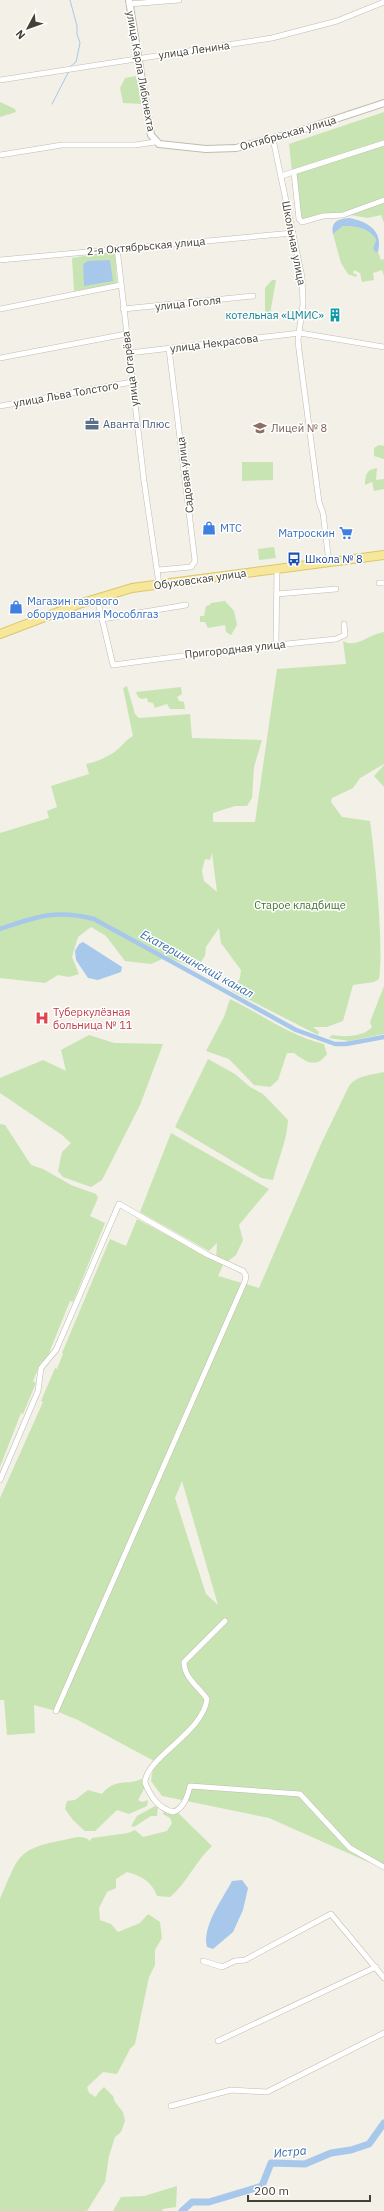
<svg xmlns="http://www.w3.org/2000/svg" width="384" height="2211" viewBox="0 0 384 2211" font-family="'IBM Plex Sans',sans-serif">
<rect width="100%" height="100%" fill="#f2f0e7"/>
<g fill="#c8e4b3" fill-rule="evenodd">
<path d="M136,76L142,104L123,103L120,88L125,78Z"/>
<path d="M0,102L15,109L16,112L0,117Z"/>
<path d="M384,112V141L292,172L289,144Z"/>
<path d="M384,145V199L340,213L302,220L295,174Z"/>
<path d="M384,202V223L381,215L368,218L350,215Z"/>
<path d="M343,226C355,226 370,228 376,240L373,248L375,252H378L381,260L384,259V276L382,270L373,273L374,280L362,282L360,273L354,270L353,273L357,275L356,277L348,274L341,263L333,234Z"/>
<path d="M113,251L115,254L117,282L112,285L74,291L72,258Z"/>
<path d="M272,280H276L270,314L265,312V288Z"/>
<path d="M379,445L384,446V459L374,456V448Z"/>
<path d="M242,462H273V480L242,481Z"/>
<path d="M377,468L376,480L384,479V489L374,491L372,482L365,485C365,475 366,470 377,468Z"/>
<path d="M274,547L276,558L259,560L258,549Z"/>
<path d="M225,601L234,611L237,625L231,635L226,632L225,625L208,628L205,622H200V616H204L206,606L210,605L211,603Z"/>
<path d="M384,632V764L360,778L353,788L332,798L331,802L342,817L370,821C375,859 384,946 379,979L374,982L353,985L343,1021L327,1027H313L319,1032L318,1035L232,991L240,978L241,970L221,943L219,928L206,947L205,956L196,969L167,957L151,964L125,961L106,936L91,927L78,937L72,957L79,974L69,977L58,975L45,983L0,978V833L49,818L47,811L57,807L51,786L89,774L86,764C96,762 105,758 113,753C121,748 125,740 133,736L123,688L127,686L135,714L139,718L190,714L192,738L262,740L254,767L252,798L247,806H235L213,813V822H255L277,669L346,664L343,641C356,649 369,634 384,632ZM212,853L217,892L204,881L202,871L205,859L210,860Z"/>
<path d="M181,687L182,694L177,697L179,701L184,702L185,709H170L167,704L155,708L153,703L148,702L147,698L142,699L138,697L136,692Z"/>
<path d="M384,765V795V787L374,776Z"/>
<path d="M384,986V1034L349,1041L329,1038L332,1035C345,1037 364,1037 372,1027L370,1022Z"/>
<path d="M230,999C261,1014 290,1036 324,1044L327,1054C316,1069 306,1062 294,1053H287L278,1080L270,1087L254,1085L229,1059L206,1051L224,1017Z"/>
<path d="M89,1035L114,1043L163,1044L140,1105L102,1180L91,1187L63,1177L58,1171L62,1152L71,1143L62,1135L0,1093V1078L43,1060L66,1071L61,1050Z"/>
<path d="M208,1059L235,1074L250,1087L263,1094L288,1120C287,1140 278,1160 273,1180L261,1178L175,1127Z"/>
<path d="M384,1072V1869L269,1818L162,1796L151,1781L154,1761L78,1720L56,1711L34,1705L35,1733L7,1735L4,1700H0V1498L43,1402L41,1401L55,1368L57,1369L63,1354L62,1353L110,1239L126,1246L137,1219L216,1261L217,1243L209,1251L140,1212L171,1133L269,1189L239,1225L243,1240L236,1255L223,1265L218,1276L259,1288L321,1144L349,1086C357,1075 372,1075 384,1072ZM182,1481L218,1605L206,1594L175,1498Z"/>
<path d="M0,1124L5,1125L31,1165L43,1169L71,1185L96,1194L98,1198L90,1216L105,1223L73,1302L70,1301L47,1358L43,1363L41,1362L33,1381L36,1383L23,1414L21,1413L0,1467Z"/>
<path d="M141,1779L145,1781V1787L138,1800L142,1802L148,1800L147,1806L129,1814L117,1810L95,1831H85L73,1820L65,1809L67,1801L75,1800L88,1790L102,1794C115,1777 129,1786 141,1779Z"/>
<path d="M155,1806L158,1807L157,1816H151L134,1827L131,1826L137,1816Z"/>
<path d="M165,1809L178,1813L212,1846C195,1862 187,1883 170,1897L157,1896C152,1882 142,1876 127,1872L116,1879V1888L107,1892L99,1908L100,1920L111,1924L118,1932L140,1923L148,1914L160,1922L162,1938L155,1950V1965L149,1977L135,2044L130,2049L117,2074L103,2072L87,2087L89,2093L96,2097L98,2093L104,2087L113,2096L115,2102L123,2112L125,2121L121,2132L115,2137L109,2156L105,2182L87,2211H0V1899C19,1856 16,1849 64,1840C74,1838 82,1834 90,1841L92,1838L128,1833L135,1830L143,1837L167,1831L172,1823L170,1818L163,1814Z"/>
<path d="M177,2186L176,2207L163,2209L162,2211H113L121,2197L144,2196Z"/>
</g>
<g fill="#a7c8eb">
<path d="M349,218C365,221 384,229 378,252H375L373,248L376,240C370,228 355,226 343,226L333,234C331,222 337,219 349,218Z"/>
<path d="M110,260L113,281L84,286L83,264L88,261Z"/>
<path d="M83,942L122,967L121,972L98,980L88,978L76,960L75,951L79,944Z"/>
<path d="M242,1880L248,1888L243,1910L233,1932L213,1949L207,1947C202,1926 222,1900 232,1881Z"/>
</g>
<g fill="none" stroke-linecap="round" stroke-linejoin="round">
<g stroke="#a7c8eb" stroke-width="1">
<path d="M70,0L77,26V34L80,43L76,62L71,66"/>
<path d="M52,104L69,71"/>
</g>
<path stroke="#a7c8eb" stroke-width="4.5" d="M0,929C36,917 55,909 94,919L296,1030L335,1044H346L384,1037"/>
<path stroke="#a7c8eb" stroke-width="7" d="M182,2211L192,2202H209L262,2186L271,2163L305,2164L331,2153L351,2150L369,2144L384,2123"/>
<g stroke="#c0bcad" stroke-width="6">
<g id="minor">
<path d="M129,4L179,0"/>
<path d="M0,80L272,38L337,21L384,2"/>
<path d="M273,139L302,277L303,304L298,340L299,350L319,502L323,513L329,562"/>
<path d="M0,155L62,145H135L155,142"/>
<path d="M294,173L299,219L302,222L323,216L343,215L384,200"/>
<path d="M281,176L384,143"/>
<path d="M117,248L144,481L159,584"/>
<path d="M0,260L293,233"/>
<path d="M0,309L121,285"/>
<path d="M123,309L253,296"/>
<path d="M129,353L300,333L384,347"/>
<path d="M0,358L126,334"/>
<path d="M0,406L132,382"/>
<path d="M158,570L191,567L195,561L169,349"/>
<path d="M379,583H384"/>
<path d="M277,594L336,589"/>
<path d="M97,598L113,665C188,655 262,646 336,639L345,635L344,624"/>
<path d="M102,619L186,605"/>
<path d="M276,644L277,568"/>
<path d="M0,1480L38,1391L41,1368L56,1350L119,1204L208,1255L243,1271L246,1276L245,1281L56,1711"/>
<path d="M225,1621L184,1662C184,1678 199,1687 207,1699C203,1733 145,1758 145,1783C151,1797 158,1808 173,1812C184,1809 188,1795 190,1786L300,1794L350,1848L384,1867"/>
<path d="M203,1961L222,1967L235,1961L245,1960L331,1914L384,1978"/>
<path d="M218,2041L376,1967"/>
<path d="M171,2106L231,2090L267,2092L384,2033"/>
</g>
</g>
<g stroke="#c0bcad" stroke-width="8">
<path id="tertiary" d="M129,0L151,135L159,144L206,149L236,148L296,132L384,103"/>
</g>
<g stroke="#dbc66c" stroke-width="10">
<path id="primary" d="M0,634L79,604L132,588L384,555"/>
</g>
<use href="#minor" stroke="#fff" stroke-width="5"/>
<use href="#tertiary" stroke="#fff" stroke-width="6"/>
<use href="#primary" stroke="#f7e79b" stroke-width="8"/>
</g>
<defs>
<g id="building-bare" transform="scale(1.08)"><path d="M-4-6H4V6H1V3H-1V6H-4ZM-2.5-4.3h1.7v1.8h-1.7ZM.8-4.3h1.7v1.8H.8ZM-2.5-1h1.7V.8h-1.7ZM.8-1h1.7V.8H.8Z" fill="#0f9aa8" stroke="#fff" stroke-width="2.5" paint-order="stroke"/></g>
<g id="office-bare" transform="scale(1.08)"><path d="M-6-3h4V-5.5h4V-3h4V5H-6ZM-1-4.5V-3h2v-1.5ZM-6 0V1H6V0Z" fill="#5c6f8a" stroke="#fff" stroke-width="2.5" paint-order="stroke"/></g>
<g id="school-bare" transform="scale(1.08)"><path d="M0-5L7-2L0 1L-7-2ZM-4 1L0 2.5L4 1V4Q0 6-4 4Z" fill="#8d6e63" stroke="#fff" stroke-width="2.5" paint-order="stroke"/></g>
<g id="shop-bare" transform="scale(1.08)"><path d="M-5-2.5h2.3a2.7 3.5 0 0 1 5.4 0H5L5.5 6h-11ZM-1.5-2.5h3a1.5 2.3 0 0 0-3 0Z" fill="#3f7fe0" stroke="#fff" stroke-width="2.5" paint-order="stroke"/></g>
<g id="supermarket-bare" transform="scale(1.08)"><path d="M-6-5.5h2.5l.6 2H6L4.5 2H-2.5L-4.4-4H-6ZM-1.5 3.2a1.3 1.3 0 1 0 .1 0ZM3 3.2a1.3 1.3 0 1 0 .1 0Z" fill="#3f7fe0" stroke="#fff" stroke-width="2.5" paint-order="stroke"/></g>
<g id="bus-bare" transform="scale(1.08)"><path d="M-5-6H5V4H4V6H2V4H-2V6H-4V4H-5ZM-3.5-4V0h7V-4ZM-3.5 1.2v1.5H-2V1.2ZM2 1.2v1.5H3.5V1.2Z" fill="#1a4fb4" stroke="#fff" stroke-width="2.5" paint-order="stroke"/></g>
<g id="hospital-bare" transform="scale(1.08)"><path d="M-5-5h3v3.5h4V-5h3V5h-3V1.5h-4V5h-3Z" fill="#e0444e" stroke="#fff" stroke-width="2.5" paint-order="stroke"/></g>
</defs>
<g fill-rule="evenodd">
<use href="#building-bare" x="335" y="315"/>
<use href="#office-bare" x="92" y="424"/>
<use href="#school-bare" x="260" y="428"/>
<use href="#shop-bare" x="209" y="528"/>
<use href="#supermarket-bare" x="346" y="533"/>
<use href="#bus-bare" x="294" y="559"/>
<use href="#shop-bare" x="16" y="607"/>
<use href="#hospital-bare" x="42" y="1018"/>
</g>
<g text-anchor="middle" stroke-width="3" stroke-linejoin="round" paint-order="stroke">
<g font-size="11" fill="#454137" stroke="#fff">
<text transform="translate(194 50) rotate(-8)" y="4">улица Ленина</text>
<text transform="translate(141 71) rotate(80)" y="4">улица Карла Либкнехта</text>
<text transform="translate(288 133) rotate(-16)" y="4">Октябрьская улица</text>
<text transform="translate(294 243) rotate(79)" y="4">Школьная улица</text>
<text transform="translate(146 246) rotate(-5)" y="4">2-я Октябрьская улица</text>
<text transform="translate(188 303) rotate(-6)" y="4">улица Гоголя</text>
<text transform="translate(214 343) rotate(-7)" y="4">улица Некрасова</text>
<text transform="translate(130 369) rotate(-97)" y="4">улица Огарёва</text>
<text transform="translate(66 394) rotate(-10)" y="4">улица Льва Толстого</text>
<text transform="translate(185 475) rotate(-97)" y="4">Садовая улица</text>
<text transform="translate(200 579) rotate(-8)" y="4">Обуховская улица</text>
<text transform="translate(235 649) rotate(-6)" y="4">Пригородная улица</text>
</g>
<g font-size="11" fill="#0d838f" stroke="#fff" text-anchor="end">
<text x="324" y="319">котельная «ЦМИС»</text>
</g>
<g font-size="11" fill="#4e5e75" stroke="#fff" text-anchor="start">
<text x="103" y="428">Аванта Плюс</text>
</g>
<g font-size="11" fill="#785e54" stroke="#fff" text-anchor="start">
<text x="271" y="432">Лицей № 8</text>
</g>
<g font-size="11" fill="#366cbe" stroke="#fff" text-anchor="start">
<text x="220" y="532">МТС</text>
<text x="335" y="537" text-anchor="end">Матроскин</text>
<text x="27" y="605">Магазин газового<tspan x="27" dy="13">оборудования Мособлгаз</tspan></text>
</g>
<g font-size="11" fill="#164399" stroke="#fff" text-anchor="start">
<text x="305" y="563">Школа № 8</text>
</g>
<g font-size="11" fill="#40732e" stroke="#fff">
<text x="300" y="909">Старое кладбище</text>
</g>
<g font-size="11" fill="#be3a42" stroke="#fff" text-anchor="start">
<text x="53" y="1016">Туберкулёзная<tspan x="53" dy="13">больница № 11</tspan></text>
</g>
<g font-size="12" font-style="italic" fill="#376ca9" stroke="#fff">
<text transform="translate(197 964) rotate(29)" y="4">Екатерининский канал</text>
<text transform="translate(290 2152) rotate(-6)" y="4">Истра</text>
</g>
</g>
<g transform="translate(28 28) rotate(229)" stroke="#ffffff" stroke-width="3" paint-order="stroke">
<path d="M0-3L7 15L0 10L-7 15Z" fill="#454137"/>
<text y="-6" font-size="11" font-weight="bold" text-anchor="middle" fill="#454137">N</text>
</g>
<path d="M248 2195v6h122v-6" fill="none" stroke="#454137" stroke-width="2"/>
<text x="254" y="2195" font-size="12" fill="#454137" stroke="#ffffff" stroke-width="3" paint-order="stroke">200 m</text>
</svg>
